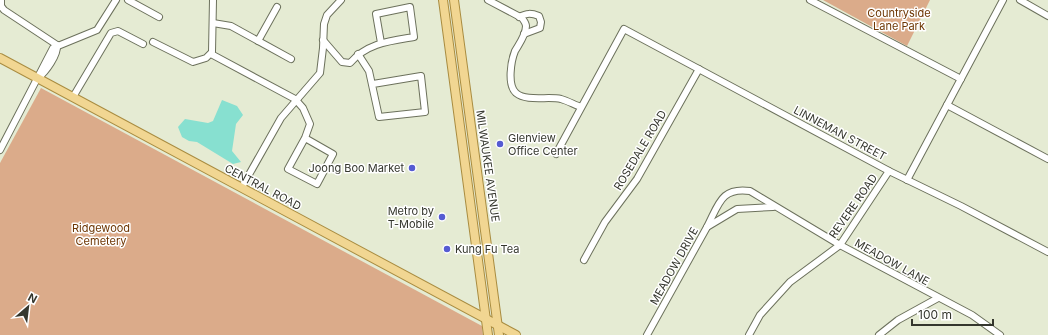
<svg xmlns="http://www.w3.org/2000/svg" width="1048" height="335" viewBox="0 0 1048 335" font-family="Inter,sans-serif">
<rect width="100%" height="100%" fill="#e5ebd3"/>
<g fill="#dbab8a">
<path d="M823,0H930L907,46Z"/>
<path d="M41,88L482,326L483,335H0V163Z"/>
</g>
<path fill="#87e0d0" d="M222,100L237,106L243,115L236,124L232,151L241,162L233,164L197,142L189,141L182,137L178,127L185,119L208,123L213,121Z"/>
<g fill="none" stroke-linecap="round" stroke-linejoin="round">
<g stroke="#6c715c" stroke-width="8">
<g id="minor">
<path d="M1,0V6L4,10L57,45"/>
<path d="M128,0L159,17"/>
<path d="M488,0L522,18C524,21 526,23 526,26C526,35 519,44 515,51C511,61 507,85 516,93C527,102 548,96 561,99C568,101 575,105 581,107"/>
<path d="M810,0L961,79"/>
<path d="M1020,0L1048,16"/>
<path d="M519,17C527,13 531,13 539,16L541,22L540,28L524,34"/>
<path d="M213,23L231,26L291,59"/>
<path d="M323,40L342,62L350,63C367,43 390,41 414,37L410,7L376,14L381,43"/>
<path d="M258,41L277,7"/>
<path d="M153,42L193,62L206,58L212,52L213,0"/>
<path d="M211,54L295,99L303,108L310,124L305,138L288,169L317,184L333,154L305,138"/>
<path d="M358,54L369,71L379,117L425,112L421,76L373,84"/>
<path d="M38,78C46,72 58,55 57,45"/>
<path d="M73,97L111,33L118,31L143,44"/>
<path d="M947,105L1048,159"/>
<path d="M0,150L53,48L97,30L116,0"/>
<path d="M556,154L624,29L889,171L961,206L1048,252"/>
<path d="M907,180L1003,0"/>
<path d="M242,187L281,118L320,73L323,48L324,24L327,15L341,0"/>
<path d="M707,227C719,204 721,187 750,191L840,245L972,315L1000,335"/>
<path d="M584,260L605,222L637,179L699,69"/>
<path d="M647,335L707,227L737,209L773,207"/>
<path d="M749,335L760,315L790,282L840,245L889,171"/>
<path d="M879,335L898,320L938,298"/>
</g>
</g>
<g stroke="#a98c40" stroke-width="10">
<g id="major">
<path d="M443,0L488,335"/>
<path d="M454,0L499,335"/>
<path d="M0,58L516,335"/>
</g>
</g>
<use href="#minor" stroke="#fff" stroke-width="6"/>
<use href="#major" stroke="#f1d692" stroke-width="8"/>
</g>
<g fill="#555bd2" stroke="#fff" stroke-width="1.5">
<circle cx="500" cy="144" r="4"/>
<circle cx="412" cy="168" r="4"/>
<circle cx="442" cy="217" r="4"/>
<circle cx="447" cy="249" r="4"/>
</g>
<g text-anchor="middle" stroke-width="3" stroke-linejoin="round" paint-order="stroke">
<g font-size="11" fill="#6d3603" stroke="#fff">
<text x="899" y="17">Countryside<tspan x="899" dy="13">Lane Park</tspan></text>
<text x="101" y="232">Ridgewood<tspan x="101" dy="13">Cemetery</tspan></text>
</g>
<g font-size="11" fill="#34362d" stroke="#fff">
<text transform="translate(840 133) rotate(28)" y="4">LINNEMAN STREET</text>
<text transform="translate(640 150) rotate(-59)" y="4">ROSEDALE ROAD</text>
<text transform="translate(488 166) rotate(82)" y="4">MILWAUKEE AVENUE</text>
<text transform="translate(263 187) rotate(28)" y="4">CENTRAL ROAD</text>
<text transform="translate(853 206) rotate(-55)" y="4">REVERE ROAD</text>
<text transform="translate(892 262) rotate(29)" y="4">MEADOW LANE</text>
<text transform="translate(674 266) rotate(-61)" y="4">MEADOW DRIVE</text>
</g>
<g font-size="11" fill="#34362d" stroke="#fff" text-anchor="start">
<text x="508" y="142">Glenview<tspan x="508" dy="13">Office Center</tspan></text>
<text x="404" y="172" text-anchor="end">Joong Boo Market</text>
<text x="434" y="215" text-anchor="end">Metro by<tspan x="434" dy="13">T-Mobile</tspan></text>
<text x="455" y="253">Kung Fu Tea</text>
</g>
</g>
<g transform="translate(28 307) rotate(28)" stroke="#ffffff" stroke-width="3" paint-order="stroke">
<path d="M0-3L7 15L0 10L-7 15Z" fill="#34362d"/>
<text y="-6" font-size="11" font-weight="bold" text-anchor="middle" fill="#34362d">N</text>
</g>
<path d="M912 319v6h81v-6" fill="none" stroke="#34362d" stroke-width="2"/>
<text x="918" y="319" font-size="12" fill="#34362d" stroke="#ffffff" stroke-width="3" paint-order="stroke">100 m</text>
</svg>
